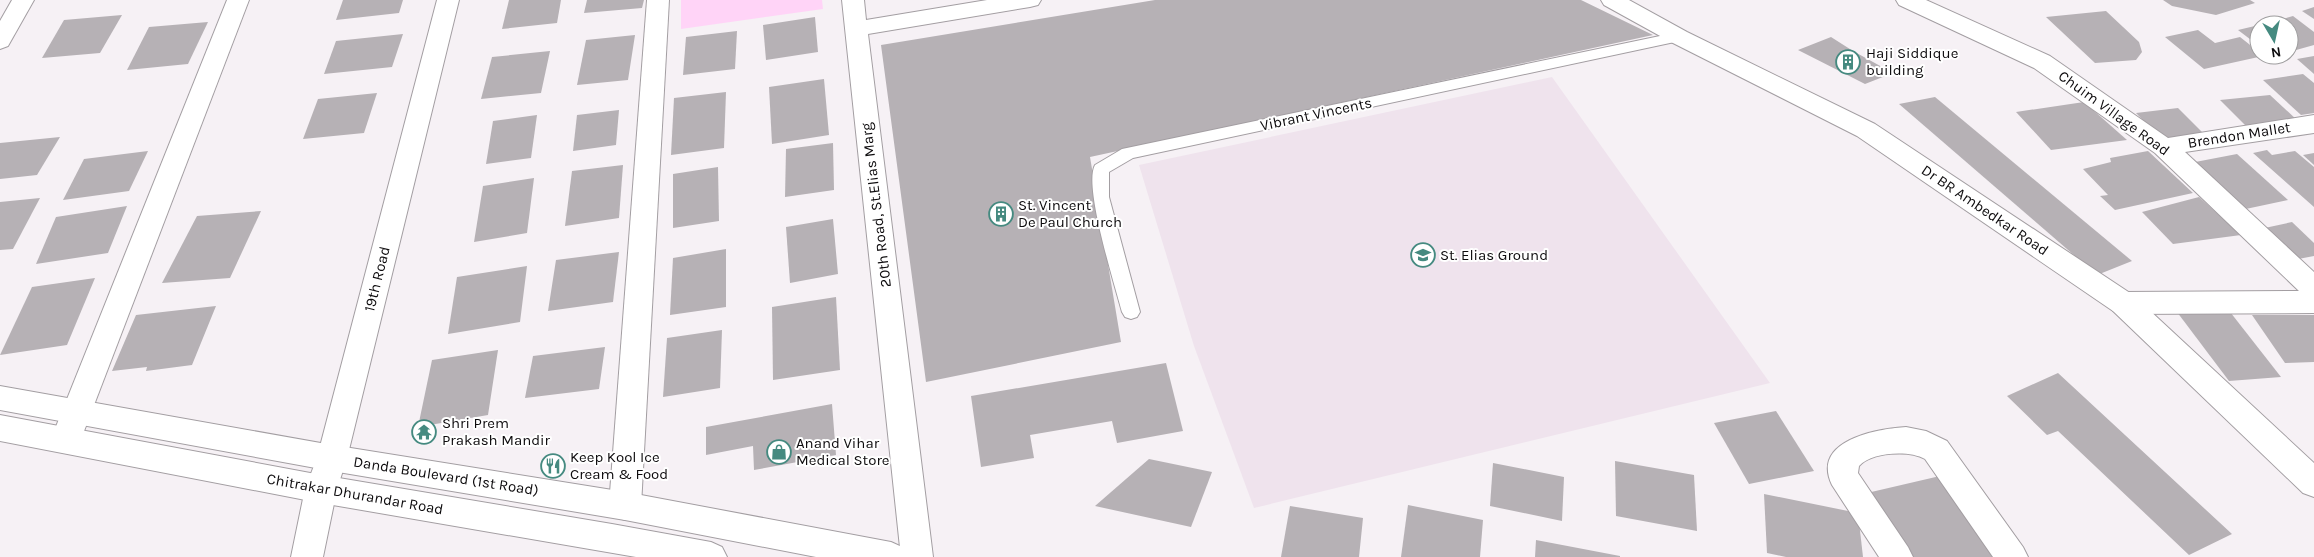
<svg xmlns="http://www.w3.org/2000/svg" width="2314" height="557" viewBox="0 0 2314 557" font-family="Karla,sans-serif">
<rect width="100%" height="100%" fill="#f6f1f5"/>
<path fill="#efe3ed" d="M1552,77L1770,383L1254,508L1194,346L1139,165Z"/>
<path fill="#ffd4f7" d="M681,0H822L823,9L681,29Z"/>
<g fill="#b6b1b5">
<path d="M343,0H403L399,13L336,20Z"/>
<path d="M509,0H561L557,23L502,29Z"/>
<path d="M587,0H644L642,8L584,13Z"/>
<path d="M1155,0H1581L1653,35L1090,157L1121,342L926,382L881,45Z"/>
<path d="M2163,0H2250L2255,3L2216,15L2172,6Z"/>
<path d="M2314,7V19L2302,11Z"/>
<path d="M2106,11L2139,42L2142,52L2136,60L2095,63L2046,17Z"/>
<path d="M122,15L100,53L42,58L64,20Z"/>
<path d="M2293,16L2314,32V45L2289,52V25H2261Z"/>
<path d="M815,17L818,52L766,60L763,25Z"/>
<path d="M208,22L188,64L127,70L149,27Z"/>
<path d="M2259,25V46L2238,30Z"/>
<path d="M2198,30L2215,43L2240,37L2259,52V55L2263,56L2204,69L2165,37Z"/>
<path d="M737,31L735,69L683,75L686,37Z"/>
<path d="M403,34L392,67L324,74L336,41Z"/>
<path d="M635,35L628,80L577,85L586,40Z"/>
<path d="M1831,37L1853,51L1893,73L1865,84L1798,50Z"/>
<path d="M550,51L541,93L481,99L492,57Z"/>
<path d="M2314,56V74L2297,59Z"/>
<path d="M2303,74L2314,83V113L2301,115L2263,80Z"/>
<path d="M824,79L829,135L772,144L769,87Z"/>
<path d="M726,92L724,148L671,155L674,98Z"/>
<path d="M377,93L364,133L303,139L318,99Z"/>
<path d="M2270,95L2297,120L2246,126L2220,100Z"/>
<path d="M1935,97L2132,261L2097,275L1899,104Z"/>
<path d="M2084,102L2127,140L2051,150L2016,112Z"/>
<path d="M2178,108L2205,135L2162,140L2136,113Z"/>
<path d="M619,110L616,145L573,151L577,115Z"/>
<path d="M537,115L531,158L486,164L493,121Z"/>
<path d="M60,137L37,175L0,179V143Z"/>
<path d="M833,143L834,190L785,197L786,149Z"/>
<path d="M2267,150L2272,155L2295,151L2314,167V207L2253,153Z"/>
<path d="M148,151L129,191L63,200L84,159Z"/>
<path d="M2148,151L2193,193L2115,210L2100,196L2108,195L2083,169L2111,162L2110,158Z"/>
<path d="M2314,153V165L2303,155Z"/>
<path d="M2237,154L2288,200L2241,210L2190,163Z"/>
<path d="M623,165L619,218L565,226L572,171Z"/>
<path d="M718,167L719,221L673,228V174Z"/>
<path d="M534,178L527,233L474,242L483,186Z"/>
<path d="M2199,197L2241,235L2173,244L2142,212Z"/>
<path d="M40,198L13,249L0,250V202Z"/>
<path d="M127,206L108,253L36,264L56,217Z"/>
<path d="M261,211L230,278L162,283L197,216Z"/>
<path d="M833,219L838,274L790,283L786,227Z"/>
<path d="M2292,222L2314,243V256L2293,260L2260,229Z"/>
<path d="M726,249V307L670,315L673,258Z"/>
<path d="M619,252L613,302L548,311L556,260Z"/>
<path d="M527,266L520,322L448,334L457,277Z"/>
<path d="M95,278L67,345L0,355L32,287Z"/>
<path d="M836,297L840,370L773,380L772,307Z"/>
<path d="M216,306L192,365L146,371L147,367L112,371L136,315Z"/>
<path d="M2227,308L2281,377L2229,381L2177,312Z"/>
<path d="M2252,315H2314V362L2285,363Z"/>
<path d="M722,330L720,388L663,397L667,338Z"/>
<path d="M605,347L599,389L525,398L533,356Z"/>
<path d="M498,350L488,415L418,427L432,360Z"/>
<path d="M1166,363L1183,431L1117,443L1112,421L1030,435L1034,458L981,467L971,396Z"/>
<path d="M2058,373L2232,534L2189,555L2058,431L2047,435L2007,396Z"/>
<path d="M832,404L836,455L754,470L753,446L706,455V427Z"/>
<path d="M1776,411L1814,471L1749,484L1714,423Z"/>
<path d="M1149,459L1212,472L1191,527L1095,506Z"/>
<path d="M1615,461L1694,475L1697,531L1616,516Z"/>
<path d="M1493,463L1564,477L1562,521L1490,506Z"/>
<path d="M1940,476L2000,557H1911L1867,493Z"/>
<path d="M1764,494L1858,513L1863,557H1786L1767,553Z"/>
<path d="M1408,505L1483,520L1480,557H1401Z"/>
<path d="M1290,506L1363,518L1359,557H1281Z"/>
<path d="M1536,540L1620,556V557H1535Z"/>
</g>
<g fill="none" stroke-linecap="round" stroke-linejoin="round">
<g stroke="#a39ea2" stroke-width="2">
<path id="service" d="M1679,32L1684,34L1686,37L1684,40L1133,158L1109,172V197L1140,312L1137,317L1131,319L1125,317L1122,312C1115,285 1083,186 1095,165L1122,149Z"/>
</g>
<g stroke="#a39ea2" stroke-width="2">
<g id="minor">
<path d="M12,0H34L8,46L0,49V21Z"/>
<path d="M227,0H249L81,439L77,448L66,452L55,448L51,439Z"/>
<path d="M437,0H459L347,458L337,489L323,557H291L305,489L317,458Z"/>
<path d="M647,0H669L641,506L636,516L625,520L614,516L609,506Z"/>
<path d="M842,0H864L866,20L987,0H1041L1038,5L1030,7L868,34L933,557H901Z"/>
<path d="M1896,0H1926L2050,56L2168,138L2314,115V133L2185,152L2314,272V313L2123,314L2113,311L2109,303L2113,295L2123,292L2299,291L2155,153L2034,68L1899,5Z"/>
<path d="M1906,427L1926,431L1947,441L2023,547L2028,557H1993L1925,459C1909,450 1872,452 1859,466L1858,473L1908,547L1913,557H1879L1832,485C1811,441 1875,429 1906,427Z"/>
</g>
</g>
<g stroke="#a39ea2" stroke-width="2">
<path id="tertiary" d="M1601,0H1629L1687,32L1875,124L2133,295L2314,463V497L2303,493L2113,311L1857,136L1671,42L1604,5Z"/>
</g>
<g stroke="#a39ea2" stroke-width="2">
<g id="secondary">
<path d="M0,386L332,445L625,492L891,542L902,547L907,557H816L625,520L332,471L0,410Z"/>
<path d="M0,415L321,475L612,524L711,542L722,547L727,557H636L321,503L0,441Z"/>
</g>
</g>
<use href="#service" fill="#fff" fill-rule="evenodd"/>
<use href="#minor" fill="#fff" fill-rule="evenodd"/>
<use href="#tertiary" fill="#fff" fill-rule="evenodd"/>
<use href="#secondary" fill="#fff" fill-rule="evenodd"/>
</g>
<defs>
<g id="building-ring" transform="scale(1.25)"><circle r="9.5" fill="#fff" stroke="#458a80" stroke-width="1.5"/><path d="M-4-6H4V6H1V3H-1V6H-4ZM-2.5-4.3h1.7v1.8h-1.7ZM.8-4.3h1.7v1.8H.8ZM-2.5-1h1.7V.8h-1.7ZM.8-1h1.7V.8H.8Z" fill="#458a80"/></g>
<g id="school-ring" transform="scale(1.25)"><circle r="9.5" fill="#fff" stroke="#458a80" stroke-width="1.5"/><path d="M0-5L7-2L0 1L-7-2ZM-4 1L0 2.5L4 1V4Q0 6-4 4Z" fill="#458a80"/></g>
<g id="temple-ring" transform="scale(1.25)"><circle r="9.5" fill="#fff" stroke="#458a80" stroke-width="1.5"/><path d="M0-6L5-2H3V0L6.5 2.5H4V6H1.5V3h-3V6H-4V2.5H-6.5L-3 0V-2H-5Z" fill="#458a80"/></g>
<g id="shop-ring" transform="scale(1.25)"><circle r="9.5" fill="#fff" stroke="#458a80" stroke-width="1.5"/><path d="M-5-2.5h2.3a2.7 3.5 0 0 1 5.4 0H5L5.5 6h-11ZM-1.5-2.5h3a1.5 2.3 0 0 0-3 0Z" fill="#458a80"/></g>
<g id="restaurant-ring" transform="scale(1.25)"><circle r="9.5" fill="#fff" stroke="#458a80" stroke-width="1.5"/><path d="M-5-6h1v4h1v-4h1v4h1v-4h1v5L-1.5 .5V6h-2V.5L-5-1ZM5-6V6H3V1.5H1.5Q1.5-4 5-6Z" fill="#458a80"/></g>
</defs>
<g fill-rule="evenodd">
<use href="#building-ring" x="1848" y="62"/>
<use href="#building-ring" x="1001" y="214"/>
<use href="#school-ring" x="1423" y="255"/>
<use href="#temple-ring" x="424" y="432"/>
<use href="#shop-ring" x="779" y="452"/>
<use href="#restaurant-ring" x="553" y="466"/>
</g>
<g text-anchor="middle" stroke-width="4" stroke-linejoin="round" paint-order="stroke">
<g font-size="15" fill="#0d0b0d" stroke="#fff" text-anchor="start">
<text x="1866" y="58">Haji Siddique<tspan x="1866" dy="17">building</tspan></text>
<text x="1018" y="210">St. Vincent<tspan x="1018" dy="17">De Paul Church</tspan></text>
<text x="1440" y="260">St. Elias Ground</text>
<text x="442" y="428">Shri Prem<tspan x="442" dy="17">Prakash Mandir</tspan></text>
<text x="796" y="448">Anand Vihar<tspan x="796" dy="17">Medical Store</tspan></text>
<text x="570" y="462">Keep Kool Ice<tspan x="570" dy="17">Cream &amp; Food</tspan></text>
</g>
<g font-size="15" fill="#0d0b0d" stroke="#fff">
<text transform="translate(2114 113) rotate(36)" y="5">Chuim Village Road</text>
<text transform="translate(1316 114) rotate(-12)" y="5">Vibrant Vincents</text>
<text transform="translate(2239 135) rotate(-9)" y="5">Brendon Mallet</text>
<text transform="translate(876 205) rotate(-97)" y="5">20th Road, St.Elias Marg</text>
<text transform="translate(1985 210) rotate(34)" y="5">Dr BR Ambedkar Road</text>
<text transform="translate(377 279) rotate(-76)" y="5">19th Road</text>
<text transform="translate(446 476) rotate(9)" y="5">Danda Boulevard (1st Road)</text>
<text transform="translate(355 494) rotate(10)" y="5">Chitrakar Dhurandar Road</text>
</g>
</g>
<g transform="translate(2274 40) rotate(171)"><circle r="24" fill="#ffffff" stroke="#9e9d9e"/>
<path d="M0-4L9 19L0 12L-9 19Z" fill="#458a80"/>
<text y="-8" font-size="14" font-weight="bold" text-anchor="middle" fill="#0d0b0d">N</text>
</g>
</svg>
